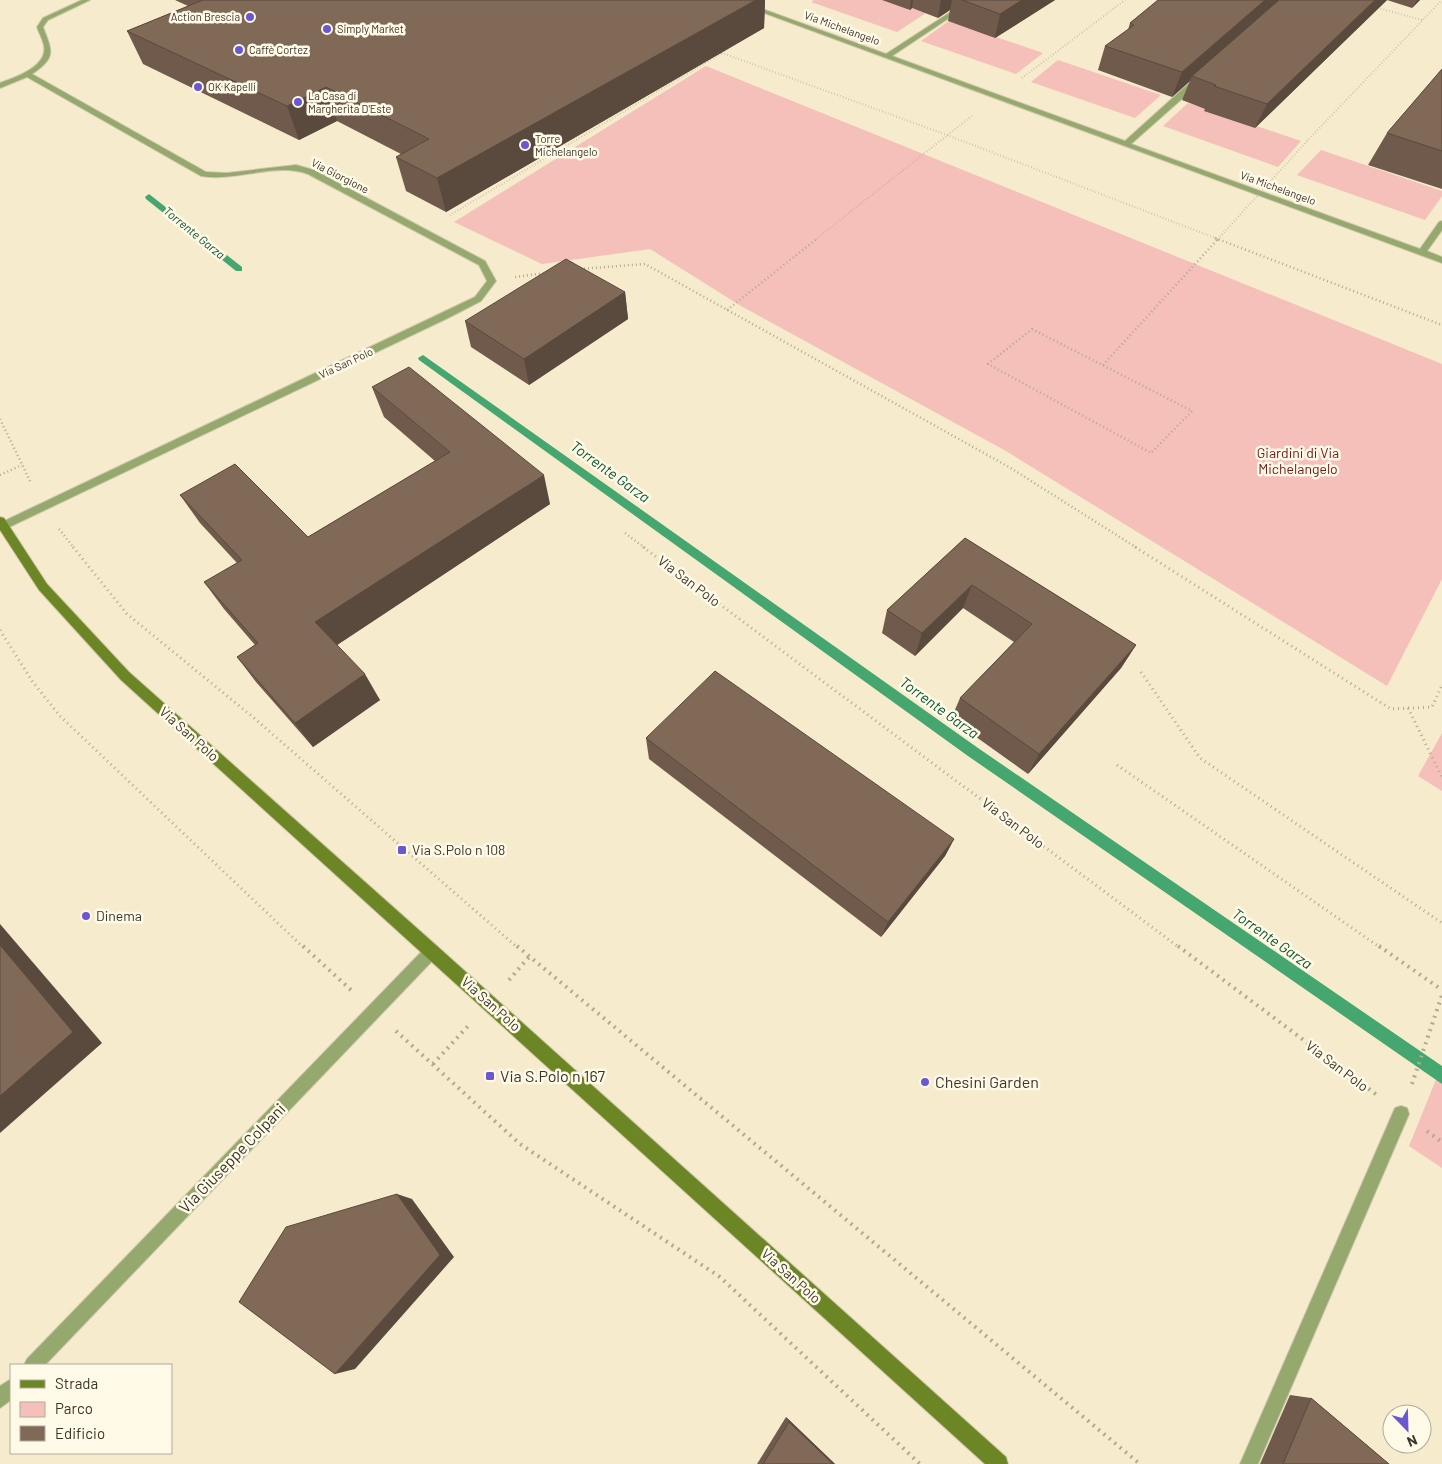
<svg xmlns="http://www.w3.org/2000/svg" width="1442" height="1464" viewBox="0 0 1442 1464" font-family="Barlow,sans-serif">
<rect width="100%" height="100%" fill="#f6ebcd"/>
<g fill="#f5bfba">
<path d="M814,0H888L926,13L897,32L811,2Z"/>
<path d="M949,21L1043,53L1016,74L921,41Z"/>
<path d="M1058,60L1161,95L1135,118L1031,82Z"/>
<path d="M706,66L1442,364V579L1387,686L1006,451L741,306L650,249L542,264L454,222Z"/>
<path d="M1188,103L1301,141L1278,167L1163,126Z"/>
<path d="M1321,150L1442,191V196L1425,220L1297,175Z"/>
<path d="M1442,733V791L1418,776Z"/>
<path d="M1442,1065V1168L1409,1146Z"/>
</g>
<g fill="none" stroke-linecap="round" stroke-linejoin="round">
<g fill="#45a66f" fill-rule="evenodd">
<path d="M149,194L242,267V271H236L146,199L145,197Z"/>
<path d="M423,355L978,748L1442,1066V1084L968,756L419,360L418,358Z"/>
</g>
<g stroke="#d0c7ac" stroke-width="2">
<g id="minor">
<path d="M82,0H90L48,20L43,27C52,51 57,57 32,74L206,172L227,173L296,165L314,170L485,261L496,281L481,301L448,318L3,530L0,529V523L475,297L487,281L479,265L308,174C275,162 236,182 201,176L27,77L0,88V83C14,78 48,67 44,46C43,40 39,33 37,27L43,18Z"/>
<path d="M729,0H738L886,54L969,0H976L892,56L1125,141L1196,77H1202V81L1131,144L1420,249L1439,222L1442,221V230L1427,251L1442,257V263Z"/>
<path d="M432,944L437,946L439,951L437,956L45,1365H24L27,1359L427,946Z"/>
<path d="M1401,1106L1407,1108L1409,1114L1258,1464H1240L1395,1108Z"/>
<path d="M11,1379V1400L0,1408V1386Z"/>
</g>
</g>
<g stroke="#d0c7ac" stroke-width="2">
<path id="secondary" d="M0,517L4,518L47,584L129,672L437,946L1006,1457L1008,1464H985L121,680L39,590L0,530Z"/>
</g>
<g stroke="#b1a992" stroke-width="2" stroke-dasharray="0.5 2.5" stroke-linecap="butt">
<path d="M1375,7L1422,20"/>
<path d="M727,49L722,53L947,135L1218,239"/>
<path d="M1022,78L1125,0"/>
<path d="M1307,141L1442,0"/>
<path d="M450,215L722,53"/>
<path d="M816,239L973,115"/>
</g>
<g stroke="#b1a992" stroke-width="2.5" stroke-dasharray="1 3" stroke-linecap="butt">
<path d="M1215,238L1442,325"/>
<path d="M580,269L645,264L1009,467L1137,548"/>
<path d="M515,277L546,273"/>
<path d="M727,310L818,238"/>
<path d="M1032,329L1192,411L1151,453L988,364Z"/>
<path d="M1103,365L1217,240"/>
<path d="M0,419L31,483"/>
<path d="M0,475L22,465"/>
<path d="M59,529L74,548"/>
<path d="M625,533L645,548"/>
</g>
<g stroke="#b1a992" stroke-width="3" stroke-dasharray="1 4" stroke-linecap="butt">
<path d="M73,547L127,614L254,718L518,948"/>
<path d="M643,547L1180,948"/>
<path d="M1135,547L1391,709L1432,707L1442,685"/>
<path d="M0,630L32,681L60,716L304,948"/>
<path d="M1141,672L1200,758L1442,923"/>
<path d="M1408,708L1442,777"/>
<path d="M1117,765L1381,948"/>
</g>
<g stroke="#b1a992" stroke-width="4" stroke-dasharray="2 5" stroke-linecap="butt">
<path d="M303,946L351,990"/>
<path d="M517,946L1140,1464"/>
<path d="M1178,946L1377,1095"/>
<path d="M1379,946L1442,990"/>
<path d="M509,980L529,957"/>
<path d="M396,1031L520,1144L720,1277L920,1464"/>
<path d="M433,1064L468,1026"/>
<path d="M1412,1084L1442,995"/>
<path d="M1427,1131L1442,1142"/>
</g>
<use href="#minor" fill="#95a86e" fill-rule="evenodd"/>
<use href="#secondary" fill="#6d8625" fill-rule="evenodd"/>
<path stroke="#b1a992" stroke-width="2" stroke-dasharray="0.5 2.5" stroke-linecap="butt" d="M1218,239L1307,141"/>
<path stroke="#b1a992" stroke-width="2.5" stroke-dasharray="1 3" stroke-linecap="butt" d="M1217,240L1219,238"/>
</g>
<g fill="#6f5a4b">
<path d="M175,0H765L764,28L446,212L406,191L396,157L401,154L337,121L299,140L143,64L127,31L188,6Z"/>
<path d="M882,0H1055L995,38L948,21L950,10L938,18L912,8L910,10Z"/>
<path d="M1158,0H1420L1412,8L1387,0L1255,128L1204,111L1205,109L1182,100L1190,81L1172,97L1098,70L1105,46L1128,30L1130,23Z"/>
<path d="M1442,69V189L1368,165L1387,133Z"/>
<path d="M625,292L628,319L529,385L471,347L465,321Z"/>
<path d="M372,387L550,504L337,645L380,700L313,747L256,682L237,657L255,645L224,609L204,582L237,563L200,523L180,495L308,537L435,461L384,417Z"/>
<path d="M965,538L1136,645L1121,668L1028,774L951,719L960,698L1014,642L963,608L915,656L882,633L887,610Z"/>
<path d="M646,738L954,839L945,856L881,937L649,759Z"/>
<path d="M1290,1395L1311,1398L1389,1464H1260Z"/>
<path d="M786,1417L835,1464H757Z"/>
</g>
<g fill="#5a4a3d">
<path d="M756,0H765L764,28L446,212L437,178Z"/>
<path d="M911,0H913L912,8L910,10Z"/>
<path d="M941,0H952L950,10L938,18Z"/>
<path d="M1022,0H1055L995,38L1000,14Z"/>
<path d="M1265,0H1282L1192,76L1190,81L1172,97L1182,72Z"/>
<path d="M1375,0H1387L1255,128L1267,104Z"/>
<path d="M1417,0H1420L1412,8Z"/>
<path d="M326,87L337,121L299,140L287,106Z"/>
<path d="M625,292L628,319L529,385L524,359Z"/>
<path d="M544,475L550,504L331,649L315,622Z"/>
<path d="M972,585L963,608L915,656L922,633Z"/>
<path d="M1136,645L1121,668L1028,774L1039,754Z"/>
<path d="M365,674L380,700L313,747L295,723Z"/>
<path d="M954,839L945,856L881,937L888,922Z"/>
<path d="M0,924L102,1043L0,1133Z"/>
<path d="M397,1194L412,1199L454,1257L355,1369L335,1374Z"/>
<path d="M786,1417L835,1464H833L789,1422Z"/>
</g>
<g fill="#816957" stroke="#5a4a3d">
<path d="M203,0H756L437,178L396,157L429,139L326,87L287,106L127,31Z"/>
<path d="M962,0H1022L1000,14Z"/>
<path d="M1158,0H1265L1182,72L1105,46L1134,25L1130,23Z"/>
<path d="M1279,0H1375L1267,104L1214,86L1216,85L1192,76Z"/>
<path d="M1442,69V151L1387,133Z"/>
<path d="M566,259L625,292L524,359L465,321Z"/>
<path d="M409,367L544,475L315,622L365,674L295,723L237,657L258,643L204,582L242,560L180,495L235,464L308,537L450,452L372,387Z"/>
<path d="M965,538L1136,645L1039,754L960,698L1032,624L972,585L922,633L887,610Z"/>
<path d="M715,671L954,839L888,922L646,738Z"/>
<path d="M0,945L73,1032L0,1096Z"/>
<path d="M397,1194L440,1255L335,1374L239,1302L286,1227Z"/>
<path d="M1311,1398L1389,1464H1283Z"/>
<path d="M789,1422L833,1464H763Z"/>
</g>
<g fill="#6a57d1" stroke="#fff9e7" stroke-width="2">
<circle cx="250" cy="17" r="5"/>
<circle cx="327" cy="29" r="5"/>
<circle cx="239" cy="50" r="5"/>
<circle cx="198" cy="87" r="5"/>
<circle cx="298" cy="102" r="5"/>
<circle cx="525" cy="145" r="5"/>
<rect x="397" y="845" width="10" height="10" rx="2.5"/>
<circle cx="86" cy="916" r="5"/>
<rect x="485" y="1071" width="10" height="10" rx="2.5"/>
<circle cx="925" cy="1082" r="5"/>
</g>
<g text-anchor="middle" stroke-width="5" stroke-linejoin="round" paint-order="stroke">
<g font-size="11" fill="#39352a" stroke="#fff9e7" text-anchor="start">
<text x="240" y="21" text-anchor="end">Action Brescia</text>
<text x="337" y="33">Simply Market</text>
<text x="249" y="54">Caffè Cortez</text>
<text x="208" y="91">OK Kapelli</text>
<text x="308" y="100">La Casa di<tspan x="308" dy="13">Margherita D'Este</tspan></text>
<text x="535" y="143">Torre<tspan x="535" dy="13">Michelangelo</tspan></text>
</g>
<g font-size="11" fill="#39352a" stroke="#fff9e7">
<text transform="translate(842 28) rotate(20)" y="4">Via Michelangelo</text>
<text transform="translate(340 176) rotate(27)" y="4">Via Giorgione</text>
<text transform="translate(1278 188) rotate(20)" y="4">Via Michelangelo</text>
<text transform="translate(346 363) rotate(-25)" y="4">Via San Polo</text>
</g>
<g font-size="12" font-style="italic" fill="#0b5632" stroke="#fff9e7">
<text transform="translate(194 233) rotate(39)" y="4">Torrente Garza</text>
</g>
<g font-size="14" fill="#70171a" stroke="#fff9e7">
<text x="1298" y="458">Giardini di Via<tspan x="1298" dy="16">Michelangelo</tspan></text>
</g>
<g font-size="14" fill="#39352a" stroke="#fff9e7">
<text transform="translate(689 581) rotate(37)" y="5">Via San Polo</text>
<text transform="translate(189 734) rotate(42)" y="5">Via San Polo</text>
<text transform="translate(1013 823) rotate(37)" y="5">Via San Polo</text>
<text transform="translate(491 1004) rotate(42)" y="5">Via San Polo</text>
<text transform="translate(1337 1066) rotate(37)" y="5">Via San Polo</text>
<text transform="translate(791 1276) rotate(42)" y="5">Via San Polo</text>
</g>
<g font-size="14" fill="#39352a" stroke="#fff9e7" text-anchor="start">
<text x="412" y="855">Via S.Polo n 108</text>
<text x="96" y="921">Dinema</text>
</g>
<g font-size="15" font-style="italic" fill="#0b5632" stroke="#fff9e7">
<text transform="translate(610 472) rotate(36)" y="5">Torrente Garza</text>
<text transform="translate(939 708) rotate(36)" y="5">Torrente Garza</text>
<text transform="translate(1272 939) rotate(35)" y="5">Torrente Garza</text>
</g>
<g font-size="16" fill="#39352a" stroke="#fff9e7" text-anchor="start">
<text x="500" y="1082">Via S.Polo n 167</text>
<text x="935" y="1088">Chesini Garden</text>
</g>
<g font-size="16" fill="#39352a" stroke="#fff9e7">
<text transform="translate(232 1158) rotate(-46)" y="6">Via Giuseppe Colpani</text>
</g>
</g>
<rect x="10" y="1364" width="162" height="90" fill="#fff9e7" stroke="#b0ab9b"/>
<rect x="20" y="1380" width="25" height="8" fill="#6d8625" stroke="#b0ab9b"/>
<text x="55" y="1389" font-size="15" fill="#39352a">Strada</text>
<rect x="20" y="1402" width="25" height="15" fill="#f5bfba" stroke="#b0ab9b"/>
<text x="55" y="1414" font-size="15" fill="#39352a">Parco</text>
<rect x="20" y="1426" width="25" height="15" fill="#816957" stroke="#b0ab9b"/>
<text x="55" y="1439" font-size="15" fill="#39352a">Edificio</text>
<g transform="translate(1407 1429) rotate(157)"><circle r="24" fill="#fff9e7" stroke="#b0ab9b"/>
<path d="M0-4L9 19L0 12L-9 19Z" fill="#6a57d1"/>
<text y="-8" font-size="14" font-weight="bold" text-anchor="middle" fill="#39352a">N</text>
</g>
</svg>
